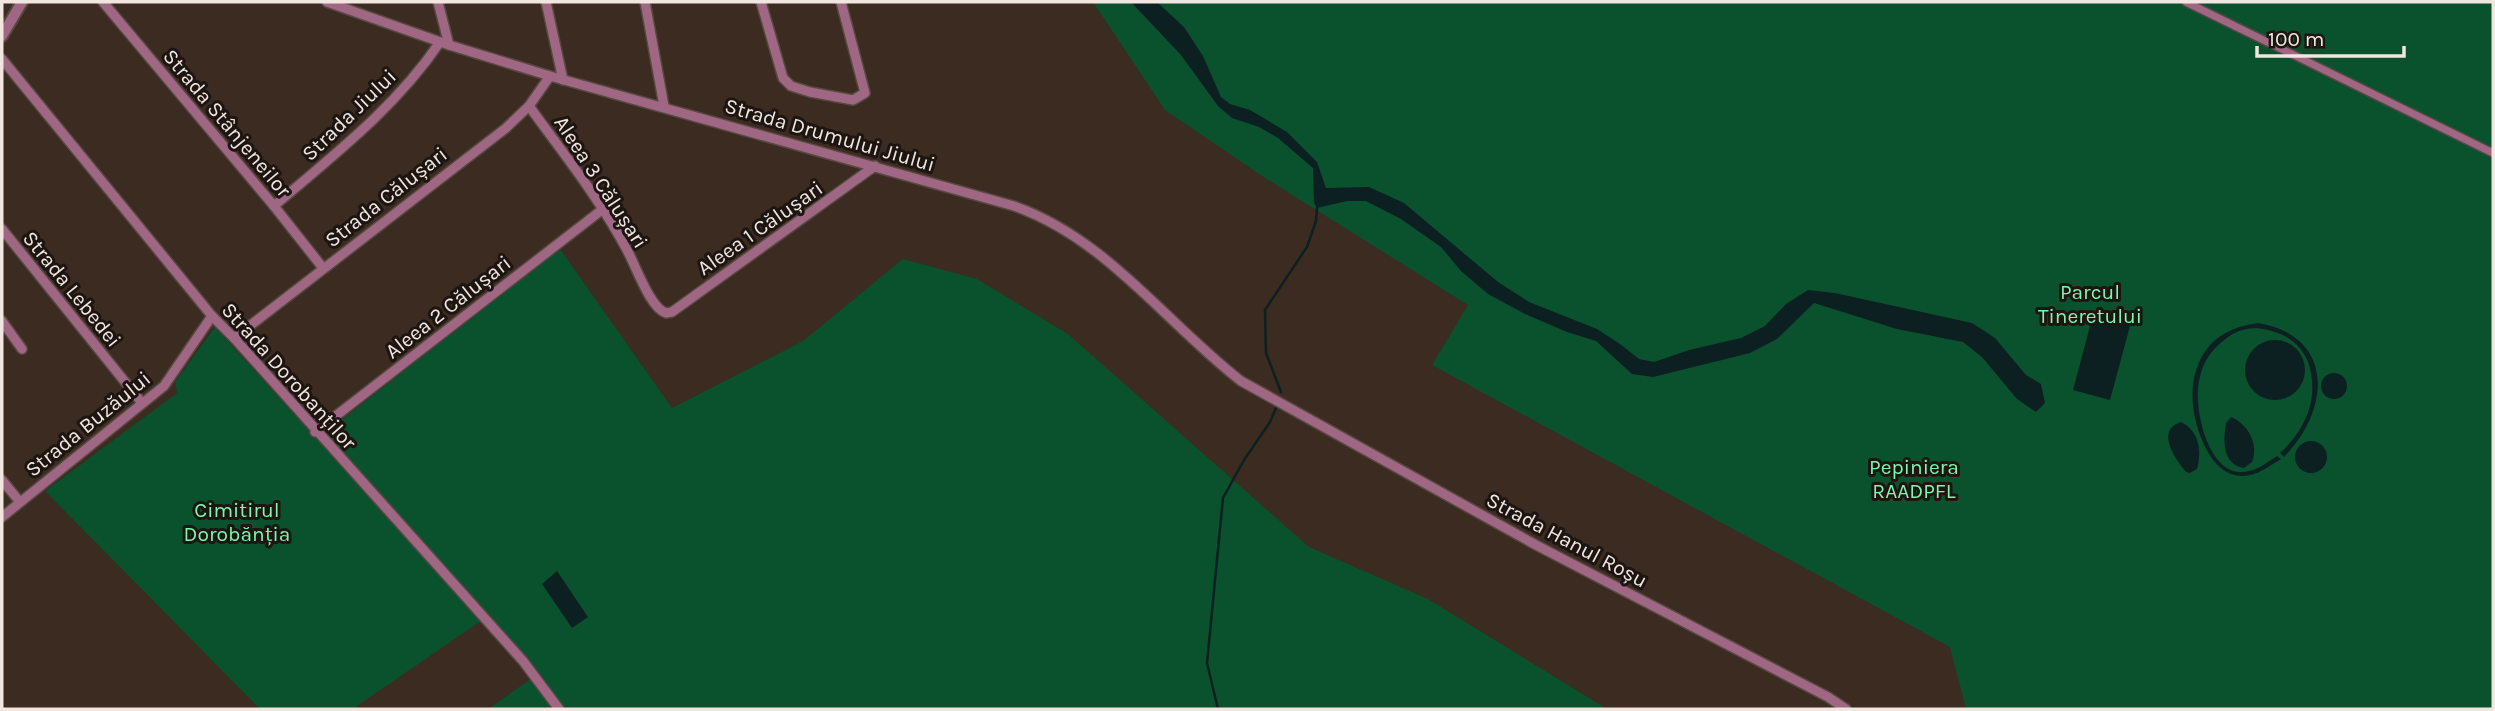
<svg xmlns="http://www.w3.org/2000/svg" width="2495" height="711" viewBox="0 0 2495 711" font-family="Karla,sans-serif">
<rect width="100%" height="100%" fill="#3b2b21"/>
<g fill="#0a512e">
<path d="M1093,2H2493V709H1966L1950,647L1432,365L1468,305L1262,176L1165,110Z"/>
<path d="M560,249L672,408L803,341L903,259L977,279L1068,334L1309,547L1428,599L1607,709H488L531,679L481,621L357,706L359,709H260L45,491L177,393L175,382L215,327L467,605L326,432Z"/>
</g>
<g fill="#0d2021">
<path d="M1131,2H1157L1184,27L1203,56L1221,97L1230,104L1250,110L1287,132L1317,162L1326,188L1369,187L1404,203L1498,282L1529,302L1597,329L1620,344L1639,359L1654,362L1689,350L1741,338L1765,326L1786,304L1808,290L1835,293L1972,323L1995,338L2026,375L2041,384L2045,403L2036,412L2017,399L1982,357L1963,342L1897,329L1814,303L1777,339L1750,353L1653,377L1632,374L1596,341L1567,332L1525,314L1488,294L1461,271L1441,247L1401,219L1366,201H1347L1317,208L1314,203L1313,168L1278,138L1259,127L1232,118L1218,106L1181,55Z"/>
<path d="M2093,315L2130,326L2110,400L2073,390Z"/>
<path d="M2258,323C2336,336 2330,411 2284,457L2280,453C2306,430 2320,396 2308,362C2301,344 2286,334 2268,330C2252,326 2237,329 2223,341C2210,351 2202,364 2199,381C2193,408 2209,482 2249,471C2259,469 2268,462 2277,456L2281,459C2269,466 2256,477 2241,476C2226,475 2215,465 2208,452C2190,420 2184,375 2210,345C2223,331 2239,326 2258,323Z"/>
<circle cx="2275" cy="370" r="30"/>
<circle cx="2334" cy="386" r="13"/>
<path d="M2231,417C2248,424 2259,444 2252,462L2244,468C2222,464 2223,441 2226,423Z"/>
<path d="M2181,422C2199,431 2202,450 2197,469L2190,473L2186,472C2175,459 2155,430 2181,422Z"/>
<circle cx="2311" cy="457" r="16"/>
<path d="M557,571L588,617L572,628L542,584Z"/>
</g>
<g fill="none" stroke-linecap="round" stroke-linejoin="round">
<g stroke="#0d2021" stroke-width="2.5">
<path d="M1281,392L1266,353L1265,310L1307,247L1316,221L1317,208"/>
<path d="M1218,709L1207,663L1223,498L1244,460L1270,422L1276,408"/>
</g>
<g stroke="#584940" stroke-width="10">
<path id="pedestrian" d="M2186,2L2493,153"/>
</g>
<g stroke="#584940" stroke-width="12">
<g id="minor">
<path d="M103,2L274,206L323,268"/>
<path d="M327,2L449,45L550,76L1014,206C1107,239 1165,322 1241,381L1536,545L1828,697L1846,709"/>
<path d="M438,2L449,45"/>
<path d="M546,2L563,80"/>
<path d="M645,2L664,106"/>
<path d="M761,2L783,78L791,86L810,92L853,100L865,93L841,2"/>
<path d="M2,59L212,316L234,338L523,661L559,709"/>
<path d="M529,106C563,153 600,199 627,250C636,266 650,308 666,313L672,312L875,166"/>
<path d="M274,206C334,155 396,107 440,42"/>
<path d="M2,229L142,403"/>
<path d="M2,321L22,349"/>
<path d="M234,338L506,128L529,106L550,76"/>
<path d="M315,432L603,209"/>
<path d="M2,480L20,502"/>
<path d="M2,517L164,386L212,316"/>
</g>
</g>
<g stroke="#584940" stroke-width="14">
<path id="tertiary" d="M2,36L22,2"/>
</g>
<use href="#pedestrian" stroke="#a06784" stroke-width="7"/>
<use href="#minor" stroke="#a06784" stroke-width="9"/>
<use href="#tertiary" stroke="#a06784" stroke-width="10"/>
</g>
<g text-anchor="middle" stroke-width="6" stroke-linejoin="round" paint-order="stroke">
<g font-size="21" fill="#f1e6e0" stroke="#1d1511">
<text transform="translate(349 115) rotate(-44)" y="7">Strada Jiului</text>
<text transform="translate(227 123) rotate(50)" y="7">Strada Stânjeneilor</text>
<text transform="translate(830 135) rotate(16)" y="7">Strada Drumului Jiului</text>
<text transform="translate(601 182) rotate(57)" y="7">Aleea 3 Călușari</text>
<text transform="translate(386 197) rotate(-38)" y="7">Strada Călușari</text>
<text transform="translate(760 228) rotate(-35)" y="7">Aleea 1 Călușari</text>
<text transform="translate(72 289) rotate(51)" y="7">Strada Lebedei</text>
<text transform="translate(448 307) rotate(-38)" y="7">Aleea 2 Călușari</text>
<text transform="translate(289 376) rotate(48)" y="7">Strada Dorobanților</text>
<text transform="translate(88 424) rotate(-39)" y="7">Strada Buzăului</text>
<text transform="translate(1567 540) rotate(28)" y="7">Strada Hanul Roșu</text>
</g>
<g font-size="21" fill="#7af8ad" stroke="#1d1511">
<text x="2090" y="299">Parcul<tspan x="2090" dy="24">Tineretului</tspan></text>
<text x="1914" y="474">Pepiniera<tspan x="1914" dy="24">RAADPFL</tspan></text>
<text x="237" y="517">Cimitirul<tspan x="237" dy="24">Dorobănția</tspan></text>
</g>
</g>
<rect width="2495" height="711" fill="none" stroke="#f1e6e0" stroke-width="7"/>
<path d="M2257 46v10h147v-10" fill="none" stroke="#f1e6e0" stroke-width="3.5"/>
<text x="2268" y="46" font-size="21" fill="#f1e6e0" stroke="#1d1511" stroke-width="5" paint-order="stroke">100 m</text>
</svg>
